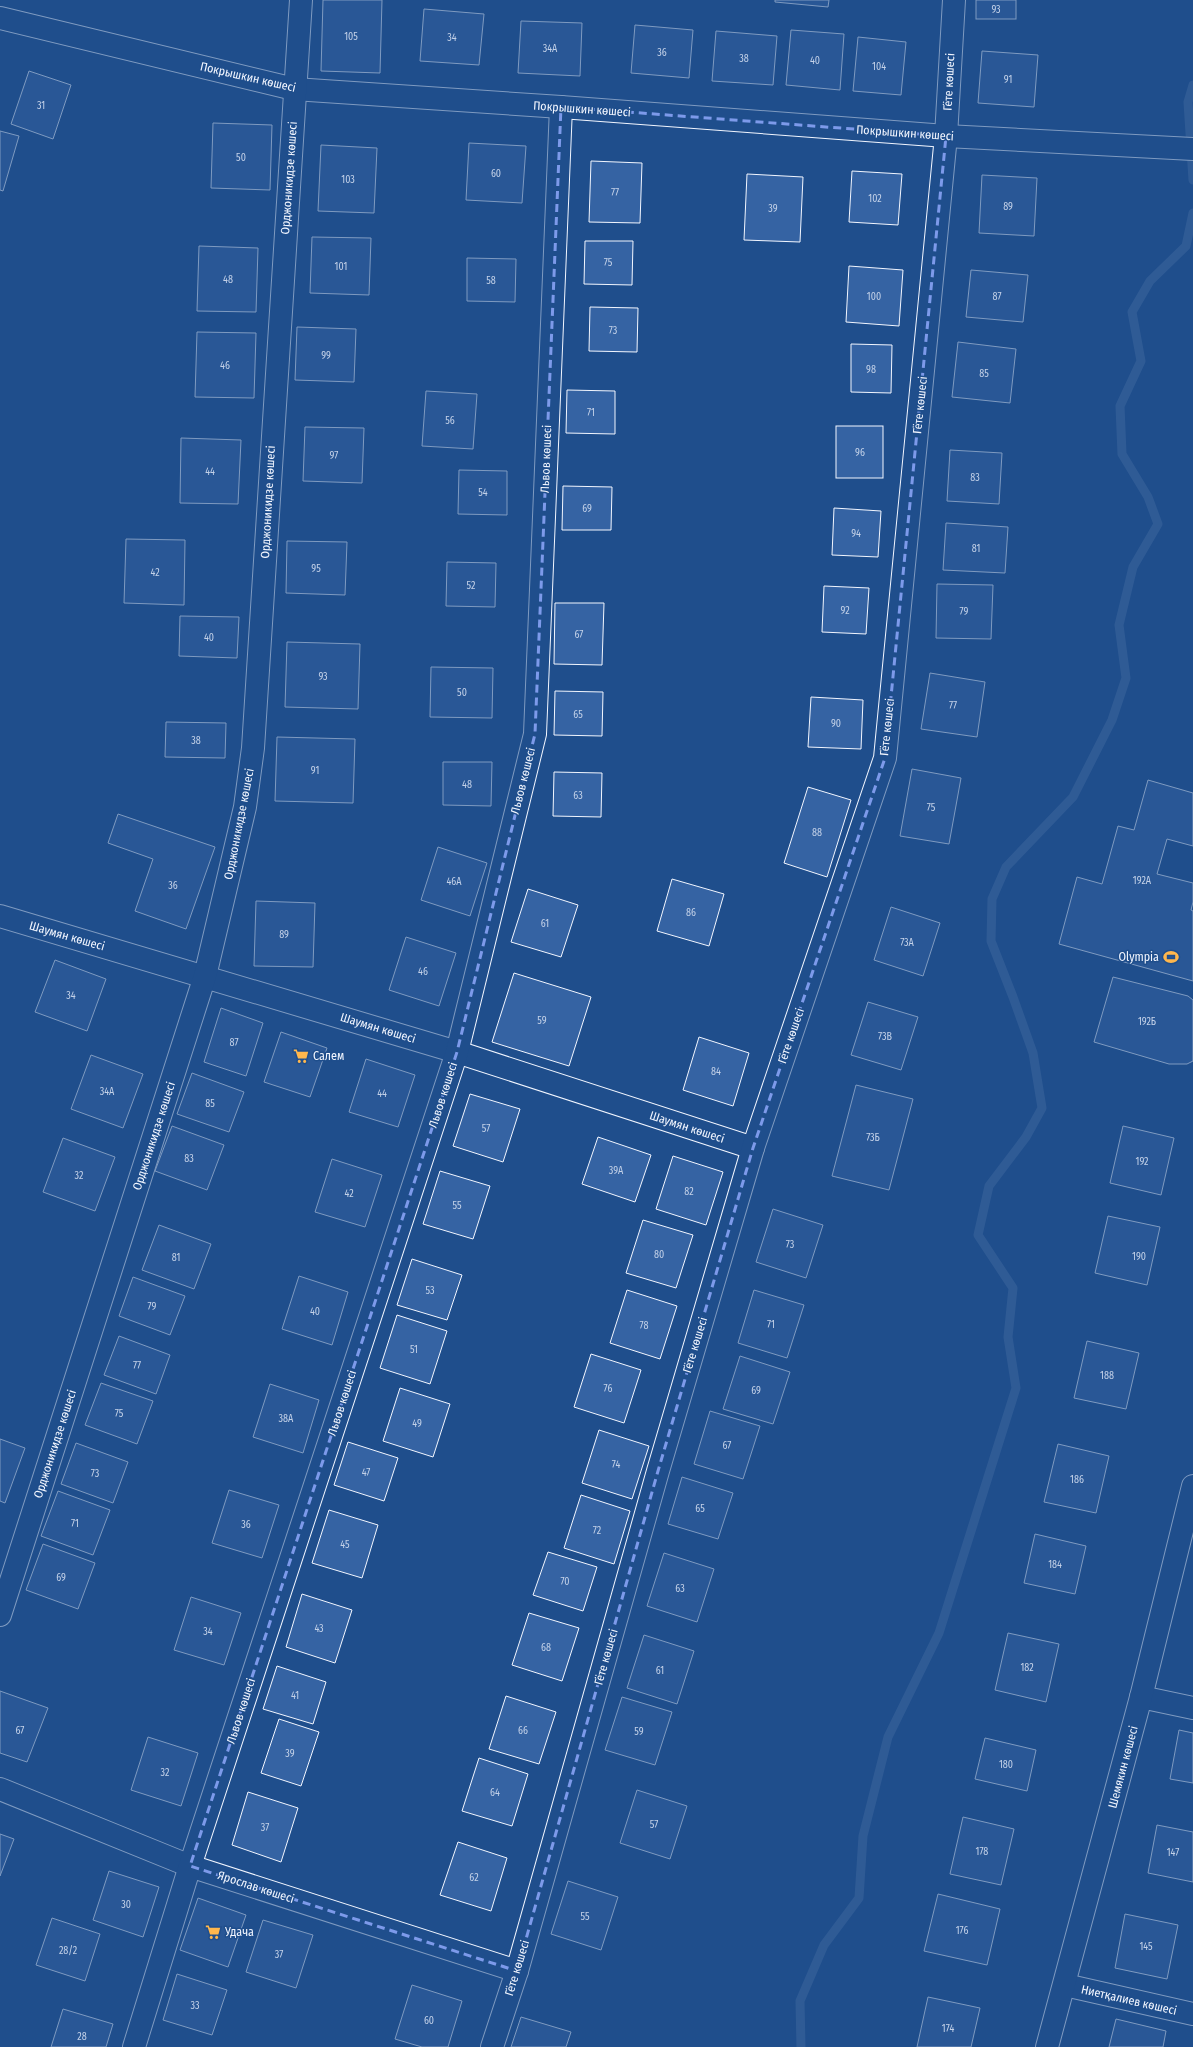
<svg xmlns="http://www.w3.org/2000/svg" width="1193" height="2047" viewBox="0 0 1193 2047" font-family="'Fira Sans Condensed',sans-serif">
<rect width="100%" height="100%" fill="#1f4e8c"/>
<g fill="none" stroke-linecap="round" stroke-linejoin="round">
<g stroke="#446ba0" stroke-width="9">
<path d="M1193,85L1188,102L1193,180"/>
<path d="M801,2047L800,2001L824,1945L859,1898L863,1836L888,1737L939,1633L1016,1388L1008,1337L1013,1288L978,1235L989,1186L1026,1137L1042,1108L1033,1053L1013,997L991,941L992,899L1006,867L1073,797L1112,720L1126,678L1119,625L1133,567L1158,524L1148,497L1122,454L1120,406L1141,361L1132,312L1150,281L1186,246L1193,213"/>
</g>
</g>
<g fill="#3563a3" stroke="#f2f6ff">
<path d="M323,0H382L380,73L321,71Z"/>
<path d="M775,0H829L828,7L775,2Z"/>
<rect x="976" y="0" width="40" height="19"/>
<path d="M424,9L484,14L479,65L420,61Z"/>
<path d="M521,21L582,23L580,76L518,73Z"/>
<path d="M635,25L693,30L689,78L631,73Z"/>
<path d="M791,30L844,34L840,90L786,85Z"/>
<path d="M716,31L777,36L773,85L712,81Z"/>
<path d="M858,37L906,42L901,95L853,91Z"/>
<path d="M982,51L1038,55L1034,107L978,103Z"/>
<path d="M29,71L71,85L53,139L11,124Z"/>
<path d="M213,123L272,125L270,190L211,188Z"/>
<path d="M0,131L19,136L3,191L0,190Z"/>
<path d="M469,143L526,146L522,203L466,200Z"/>
<path d="M321,145L377,148L374,213L318,211Z"/>
<path d="M591,161L642,163L640,223L589,222Z"/>
<path d="M852,171L902,174L898,225L849,222Z"/>
<path d="M747,174L803,177L800,242L744,240Z"/>
<path d="M982,175L1037,178L1034,236L979,233Z"/>
<path d="M312,237L371,238L369,295L310,293Z"/>
<path d="M585,241H633L632,285L584,284Z"/>
<path d="M199,246L258,248L256,312L197,311Z"/>
<path d="M467,258L516,259L515,302L467,301Z"/>
<path d="M849,266L903,270L899,326L846,322Z"/>
<path d="M971,270L1028,275L1023,322L966,317Z"/>
<path d="M590,307L638,308L637,352L589,351Z"/>
<path d="M297,327L356,329L354,382L295,380Z"/>
<path d="M197,332L256,333L254,398L195,397Z"/>
<path d="M958,342L1016,349L1010,403L952,397Z"/>
<path d="M851,344L892,345L891,393L851,392Z"/>
<path d="M567,390L615,391V434L566,433Z"/>
<path d="M426,391L477,394L473,449L422,446Z"/>
<rect x="836" y="426" width="47" height="52"/>
<path d="M305,427L364,428L362,483L303,481Z"/>
<path d="M181,438L241,440L238,504L180,503Z"/>
<path d="M950,450L1002,453L999,504L947,501Z"/>
<path d="M459,470L507,471V515L458,514Z"/>
<path d="M563,486L612,487L611,530H562Z"/>
<path d="M834,508L881,511L878,557L832,555Z"/>
<path d="M946,523L1008,527L1005,573L943,570Z"/>
<path d="M126,539L185,540L184,605L124,603Z"/>
<path d="M287,541L347,542L345,595L286,593Z"/>
<path d="M447,562L496,563L495,607L446,606Z"/>
<path d="M937,584L993,585L991,639L936,638Z"/>
<path d="M824,586L869,588L866,634L822,632Z"/>
<path d="M555,603H604L602,665L554,664Z"/>
<path d="M180,616L239,617L237,658L179,656Z"/>
<path d="M287,642L360,644L358,709L285,707Z"/>
<path d="M431,667L493,668L492,718L430,717Z"/>
<path d="M930,673L985,682L977,737L921,729Z"/>
<path d="M555,691L603,692L602,736L554,735Z"/>
<path d="M811,697L863,700L861,749L808,747Z"/>
<path d="M166,722L226,723L225,758L165,757Z"/>
<path d="M277,737L355,739L353,803L275,801Z"/>
<path d="M443,762H492L491,806L443,805Z"/>
<path d="M912,769L961,778L949,844L900,836Z"/>
<path d="M554,772L602,773L601,817L553,816Z"/>
<path d="M1148,780L1193,793V846L1167,839L1157,874L1193,883V902L1191,910L1193,911V981L1059,944L1077,877L1102,884L1118,826L1134,830Z"/>
<path d="M808,787L851,800L827,877L784,863Z"/>
<path d="M118,814L215,847L186,929L135,911L153,859L108,843Z"/>
<path d="M438,847L487,863L470,916L421,900Z"/>
<path d="M672,879L724,894L709,946L657,931Z"/>
<path d="M528,889L578,905L561,957L511,942Z"/>
<path d="M256,901L315,903L313,967L254,966Z"/>
<path d="M891,907L940,923L923,976L874,960Z"/>
<path d="M406,937L456,953L439,1006L389,990Z"/>
<path d="M55,960L106,979L87,1031L35,1012Z"/>
<path d="M514,973L591,997L569,1066L492,1042Z"/>
<path d="M1113,977L1188,996L1193,1000V1061L1187,1064H1169L1094,1042Z"/>
<path d="M868,1002L918,1017L901,1070L851,1055Z"/>
<path d="M221,1008L263,1023L246,1076L204,1062Z"/>
<path d="M281,1032L327,1048L310,1097L264,1082Z"/>
<path d="M699,1037L749,1053L733,1106L683,1090Z"/>
<path d="M91,1055L143,1074L123,1128L71,1109Z"/>
<path d="M366,1059L415,1075L398,1127L349,1112Z"/>
<path d="M192,1073L244,1092L229,1132L177,1114Z"/>
<path d="M856,1085L913,1099L889,1190L832,1176Z"/>
<path d="M470,1094L520,1109L503,1162L453,1146Z"/>
<path d="M172,1126L224,1145L207,1190L155,1171Z"/>
<path d="M1123,1126L1174,1138L1161,1195L1110,1183Z"/>
<path d="M598,1137L651,1155L635,1202L582,1184Z"/>
<path d="M63,1138L115,1157L95,1211L43,1192Z"/>
<path d="M673,1156L723,1172L706,1225L656,1209Z"/>
<path d="M332,1159L382,1175L365,1227L315,1212Z"/>
<path d="M440,1171L490,1186L473,1239L423,1224Z"/>
<path d="M773,1209L823,1225L806,1278L756,1262Z"/>
<path d="M1108,1216L1160,1227L1147,1285L1095,1273Z"/>
<path d="M643,1220L693,1235L676,1288L626,1273Z"/>
<path d="M159,1225L211,1244L194,1289L142,1270Z"/>
<path d="M412,1259L462,1275L447,1320L397,1305Z"/>
<path d="M299,1276L348,1292L332,1345L282,1329Z"/>
<path d="M133,1277L185,1296L170,1335L119,1316Z"/>
<path d="M627,1290L677,1306L660,1359L610,1343Z"/>
<path d="M754,1290L804,1305L787,1358L738,1343Z"/>
<path d="M397,1315L447,1331L430,1384L380,1368Z"/>
<path d="M119,1336L170,1355L156,1394L104,1375Z"/>
<path d="M1087,1341L1139,1353L1126,1409L1074,1398Z"/>
<path d="M591,1354L641,1370L624,1423L574,1407Z"/>
<path d="M740,1356L790,1372L773,1424L723,1409Z"/>
<path d="M101,1383L153,1401L137,1444L85,1425Z"/>
<path d="M270,1384L319,1400L303,1453L253,1437Z"/>
<path d="M400,1388L450,1404L433,1457L383,1441Z"/>
<path d="M710,1411L760,1426L743,1479L694,1464Z"/>
<path d="M599,1430L649,1446L632,1499L582,1483Z"/>
<path d="M0,1439L25,1448L5,1503L0,1501Z"/>
<path d="M348,1442L398,1458L384,1501L334,1485Z"/>
<path d="M76,1443L128,1462L113,1503L61,1484Z"/>
<path d="M1058,1444L1109,1456L1096,1513L1044,1502Z"/>
<path d="M682,1477L733,1493L718,1539L668,1524Z"/>
<path d="M229,1490L279,1505L262,1558L212,1543Z"/>
<path d="M58,1491L110,1510L93,1555L41,1536Z"/>
<path d="M581,1495L630,1511L614,1564L564,1548Z"/>
<path d="M329,1510L378,1525L362,1578L312,1563Z"/>
<path d="M1035,1534L1086,1546L1075,1594L1024,1583Z"/>
<path d="M43,1544L95,1563L78,1609L26,1590Z"/>
<path d="M548,1552L597,1567L583,1611L533,1595Z"/>
<path d="M664,1553L714,1569L697,1622L647,1606Z"/>
<path d="M302,1594L352,1610L335,1663L286,1647Z"/>
<path d="M191,1597L241,1613L224,1665L174,1650Z"/>
<path d="M529,1613L579,1628L562,1681L512,1665Z"/>
<path d="M1008,1633L1059,1644L1046,1702L995,1690Z"/>
<path d="M644,1635L694,1651L677,1704L627,1688Z"/>
<path d="M277,1666L326,1682L313,1724L263,1709Z"/>
<path d="M0,1691L48,1708L27,1762L0,1753Z"/>
<path d="M506,1696L556,1712L539,1764L489,1749Z"/>
<path d="M622,1697L672,1712L655,1765L605,1750Z"/>
<path d="M279,1719L319,1732L301,1786L261,1773Z"/>
<path d="M1179,1730L1193,1733V1783L1170,1779Z"/>
<path d="M148,1737L198,1753L181,1806L131,1790Z"/>
<path d="M985,1738L1036,1750L1027,1791L975,1779Z"/>
<path d="M479,1758L528,1774L512,1826L462,1811Z"/>
<path d="M637,1790L687,1806L670,1859L620,1843Z"/>
<path d="M248,1792L298,1808L281,1862L232,1845Z"/>
<path d="M963,1817L1014,1829L1001,1885L950,1874Z"/>
<path d="M1157,1825L1193,1832V1882L1148,1873Z"/>
<path d="M0,1834L14,1839L0,1876Z"/>
<path d="M458,1842L507,1858L491,1911L440,1895Z"/>
<path d="M109,1871L159,1887L143,1937L93,1920Z"/>
<path d="M568,1881L618,1897L601,1950L551,1934Z"/>
<path d="M938,1894L1000,1909L987,1965L924,1951Z"/>
<path d="M198,1898L246,1915L228,1967L180,1950Z"/>
<path d="M1125,1914L1178,1925L1167,1979L1115,1968Z"/>
<path d="M52,1918L100,1934L85,1981L36,1965Z"/>
<path d="M263,1920L313,1935L296,1988L246,1972Z"/>
<path d="M177,1974L227,1990L212,2035L163,2020Z"/>
<path d="M412,1985L462,2001L448,2047H422L395,2039Z"/>
<path d="M928,1997L980,2008L971,2047H917Z"/>
<path d="M63,2009L113,2024L106,2047H51Z"/>
<path d="M521,2017L571,2032L566,2047H511Z"/>
<path d="M1116,2019L1166,2031L1163,2047H1109Z"/>
</g>
<g fill="none" stroke-linecap="round" stroke-linejoin="round">
<g stroke="#f2f6ff" stroke-width="24">
<g id="minor">
<path d="M0,18L294,89L561,107L946,136L1193,149"/>
<path d="M0,916L457,1052L753,1148"/>
<path d="M0,1615L205,976L245,807L253,748L301,0"/>
<path d="M1141,1697L1193,1708"/>
<path d="M0,1789L190,1866L517,1971"/>
<path d="M1065,1985L1193,2014"/>
<path d="M134,2047L190,1866L457,1052L535,734L561,107"/>
<path d="M492,2047L517,1971L658,1471L753,1148L885,758L946,136L954,0"/>
</g>
</g>
<g stroke="#f2f6ff" stroke-width="24">
<path id="major" d="M1047,2047L1141,1697L1193,1486"/>
</g>
<use href="#minor" stroke="#1f4e8c" stroke-width="22"/>
<use href="#major" stroke="#1f4e8c" stroke-width="22"/>
</g>
<path d="M0 0H1193V2047H0ZM561,107L946,136L885,758L753,1148L658,1471L517,1971L190,1866L457,1052L535,734Z" fill="#1f4e8c" fill-opacity=".55" fill-rule="evenodd"/>
<path fill="none" stroke="#7d9aea" stroke-width="3" stroke-dasharray="8 5" stroke-linejoin="round" d="M561,107L946,136L885,758L753,1148L658,1471L517,1971L190,1866L457,1052L535,734Z"/>
<defs>
<g id="stadium-bare" transform="scale(1.2)"><path d="M0-5a6.5 5 0 1 0 0 10a6.5 5 0 1 0 0-10ZM-3.5-1.8h7v3.6h-7Z" fill="#ffb74d" stroke="#1f4e8c" stroke-width="2.5" paint-order="stroke"/></g>
<g id="supermarket-bare" transform="scale(1.2)"><path d="M-6-5.5h2.5l.6 2H6L4.5 2H-2.5L-4.4-4H-6ZM-1.5 3.2a1.3 1.3 0 1 0 .1 0ZM3 3.2a1.3 1.3 0 1 0 .1 0Z" fill="#ffb74d" stroke="#1f4e8c" stroke-width="2.5" paint-order="stroke"/></g>
</defs>
<g fill-rule="evenodd">
<use href="#stadium-bare" x="1171" y="957"/>
<use href="#supermarket-bare" x="301" y="1056"/>
<use href="#supermarket-bare" x="213" y="1932"/>
</g>
<g text-anchor="middle" stroke-width="3" stroke-linejoin="round" paint-order="stroke">
<g font-size="10" fill="#c3d1e8">
<text x="996" y="13">93</text>
<text x="351" y="40">105</text>
<text x="452" y="41">34</text>
<text x="550" y="52">34А</text>
<text x="662" y="56">36</text>
<text x="744" y="62">38</text>
<text x="815" y="64">40</text>
<text x="879" y="70">104</text>
<text x="1008" y="83">91</text>
<text x="41" y="109">31</text>
<text x="241" y="161">50</text>
<text x="496" y="177">60</text>
<text x="348" y="183">103</text>
<text x="615" y="196">77</text>
<text x="875" y="202">102</text>
<text x="1008" y="210">89</text>
<text x="773" y="212">39</text>
<text x="608" y="266">75</text>
<text x="341" y="270">101</text>
<text x="228" y="283">48</text>
<text x="491" y="284">58</text>
<text x="874" y="300">100</text>
<text x="997" y="300">87</text>
<text x="613" y="334">73</text>
<text x="326" y="359">99</text>
<text x="225" y="369">46</text>
<text x="871" y="373">98</text>
<text x="984" y="377">85</text>
<text x="591" y="416">71</text>
<text x="450" y="424">56</text>
<text x="860" y="456">96</text>
<text x="334" y="459">97</text>
<text x="210" y="475">44</text>
<text x="975" y="481">83</text>
<text x="483" y="496">54</text>
<text x="587" y="512">69</text>
<text x="856" y="537">94</text>
<text x="976" y="552">81</text>
<text x="316" y="572">95</text>
<text x="155" y="576">42</text>
<text x="471" y="589">52</text>
<text x="845" y="614">92</text>
<text x="964" y="615">79</text>
<text x="579" y="638">67</text>
<text x="209" y="641">40</text>
<text x="323" y="680">93</text>
<text x="462" y="696">50</text>
<text x="953" y="709">77</text>
<text x="578" y="718">65</text>
<text x="836" y="727">90</text>
<text x="196" y="744">38</text>
<text x="315" y="774">91</text>
<text x="467" y="788">48</text>
<text x="578" y="799">63</text>
<text x="931" y="811">75</text>
<text x="817" y="836">88</text>
<text x="1142" y="884">192А</text>
<text x="454" y="885">46А</text>
<text x="173" y="889">36</text>
<text x="691" y="916">86</text>
<text x="545" y="927">61</text>
<text x="284" y="938">89</text>
<text x="907" y="946">73А</text>
<text x="423" y="975">46</text>
<text x="71" y="999">34</text>
<text x="542" y="1024">59</text>
<text x="1147" y="1025">192Б</text>
<text x="885" y="1040">73В</text>
<text x="234" y="1046">87</text>
<text x="716" y="1075">84</text>
<text x="107" y="1095">34А</text>
<text x="382" y="1097">44</text>
<text x="210" y="1107">85</text>
<text x="486" y="1132">57</text>
<text x="873" y="1141">73Б</text>
<text x="189" y="1162">83</text>
<text x="1142" y="1165">192</text>
<text x="616" y="1174">39А</text>
<text x="79" y="1179">32</text>
<text x="689" y="1195">82</text>
<text x="349" y="1197">42</text>
<text x="457" y="1209">55</text>
<text x="790" y="1248">73</text>
<text x="659" y="1258">80</text>
<text x="1139" y="1260">190</text>
<text x="176" y="1261">81</text>
<text x="430" y="1294">53</text>
<text x="152" y="1310">79</text>
<text x="315" y="1315">40</text>
<text x="771" y="1328">71</text>
<text x="644" y="1329">78</text>
<text x="414" y="1353">51</text>
<text x="137" y="1369">77</text>
<text x="1107" y="1379">188</text>
<text x="608" y="1392">76</text>
<text x="756" y="1394">69</text>
<text x="119" y="1417">75</text>
<text x="286" y="1422">38А</text>
<text x="417" y="1427">49</text>
<text x="727" y="1449">67</text>
<text x="616" y="1468">74</text>
<text x="366" y="1476">47</text>
<text x="95" y="1477">73</text>
<text x="1077" y="1483">186</text>
<text x="700" y="1512">65</text>
<text x="75" y="1527">71</text>
<text x="246" y="1528">36</text>
<text x="597" y="1534">72</text>
<text x="345" y="1548">45</text>
<text x="1055" y="1568">184</text>
<text x="61" y="1581">69</text>
<text x="565" y="1585">70</text>
<text x="680" y="1592">63</text>
<text x="319" y="1632">43</text>
<text x="208" y="1635">34</text>
<text x="546" y="1651">68</text>
<text x="1027" y="1671">182</text>
<text x="660" y="1674">61</text>
<text x="295" y="1699">41</text>
<text x="20" y="1734">67</text>
<text x="523" y="1734">66</text>
<text x="639" y="1735">59</text>
<text x="290" y="1757">39</text>
<text x="1006" y="1768">180</text>
<text x="165" y="1776">32</text>
<text x="495" y="1796">64</text>
<text x="654" y="1828">57</text>
<text x="265" y="1831">37</text>
<text x="982" y="1855">178</text>
<text x="1173" y="1856">147</text>
<text x="474" y="1881">62</text>
<text x="126" y="1908">30</text>
<text x="585" y="1920">55</text>
<text x="962" y="1934">176</text>
<text x="1146" y="1950">145</text>
<text x="68" y="1954">28/2</text>
<text x="279" y="1958">37</text>
<text x="195" y="2009">33</text>
<text x="429" y="2024">60</text>
<text x="948" y="2032">174</text>
<text x="82" y="2040">28</text>
</g>
<g font-size="12" fill="#f2f6ff" stroke="#1f4e8c">
<text transform="translate(248 77) rotate(13)" y="4">Покрышкин көшесі</text>
<text transform="translate(949 82) rotate(-87)" y="4">Гёте көшесі</text>
<text transform="translate(582 109) rotate(4)" y="4">Покрышкин көшесі</text>
<text transform="translate(905 133) rotate(4)" y="4">Покрышкин көшесі</text>
<text transform="translate(289 178) rotate(-86)" y="4">Орджоникидзе көшесі</text>
<text transform="translate(920 405) rotate(-84)" y="4">Гёте көшесі</text>
<text transform="translate(546 459) rotate(-88)" y="4">Львов көшесі</text>
<text transform="translate(268 502) rotate(-87)" y="4">Орджоникидзе көшесі</text>
<text transform="translate(887 727) rotate(-84)" y="4">Гёте көшесі</text>
<text transform="translate(523 781) rotate(-76)" y="4">Львов көшесі</text>
<text transform="translate(239 824) rotate(-79)" y="4">Орджоникидзе көшесі</text>
<text transform="translate(67 936) rotate(16)" y="4">Шаумян көшесі</text>
<text transform="translate(378 1028) rotate(17)" y="4">Шаумян көшесі</text>
<text transform="translate(791 1036) rotate(-71)" y="4">Гёте көшесі</text>
<text transform="translate(443 1095) rotate(-72)" y="4">Львов көшесі</text>
<text transform="translate(687 1127) rotate(18)" y="4">Шаумян көшесі</text>
<text transform="translate(154 1136) rotate(-72)" y="4">Орджоникидзе көшесі</text>
<text transform="translate(695 1345) rotate(-73)" y="4">Гёте көшесі</text>
<text transform="translate(342 1403) rotate(-72)" y="4">Львов көшесі</text>
<text transform="translate(55 1444) rotate(-72)" y="4">Орджоникидзе көшесі</text>
<text transform="translate(606 1657) rotate(-74)" y="4">Гёте көшесі</text>
<text transform="translate(241 1711) rotate(-72)" y="4">Львов көшесі</text>
<text transform="translate(1123 1767) rotate(-75)" y="4">Шемякин көшесі</text>
<text transform="translate(256 1887) rotate(18)" y="4">Ярослав көшесі</text>
<text transform="translate(517 1968) rotate(-73)" y="4">Гёте көшесі</text>
<text transform="translate(1129 2000) rotate(13)" y="4">Ниетқалиев көшесі</text>
</g>
<g font-size="12" fill="#f2f6ff" stroke="#1f4e8c" text-anchor="start">
<text x="1159" y="961" text-anchor="end">Olympia</text>
<text x="313" y="1060">Салем</text>
<text x="225" y="1936">Удача</text>
</g>
</g>
</svg>
